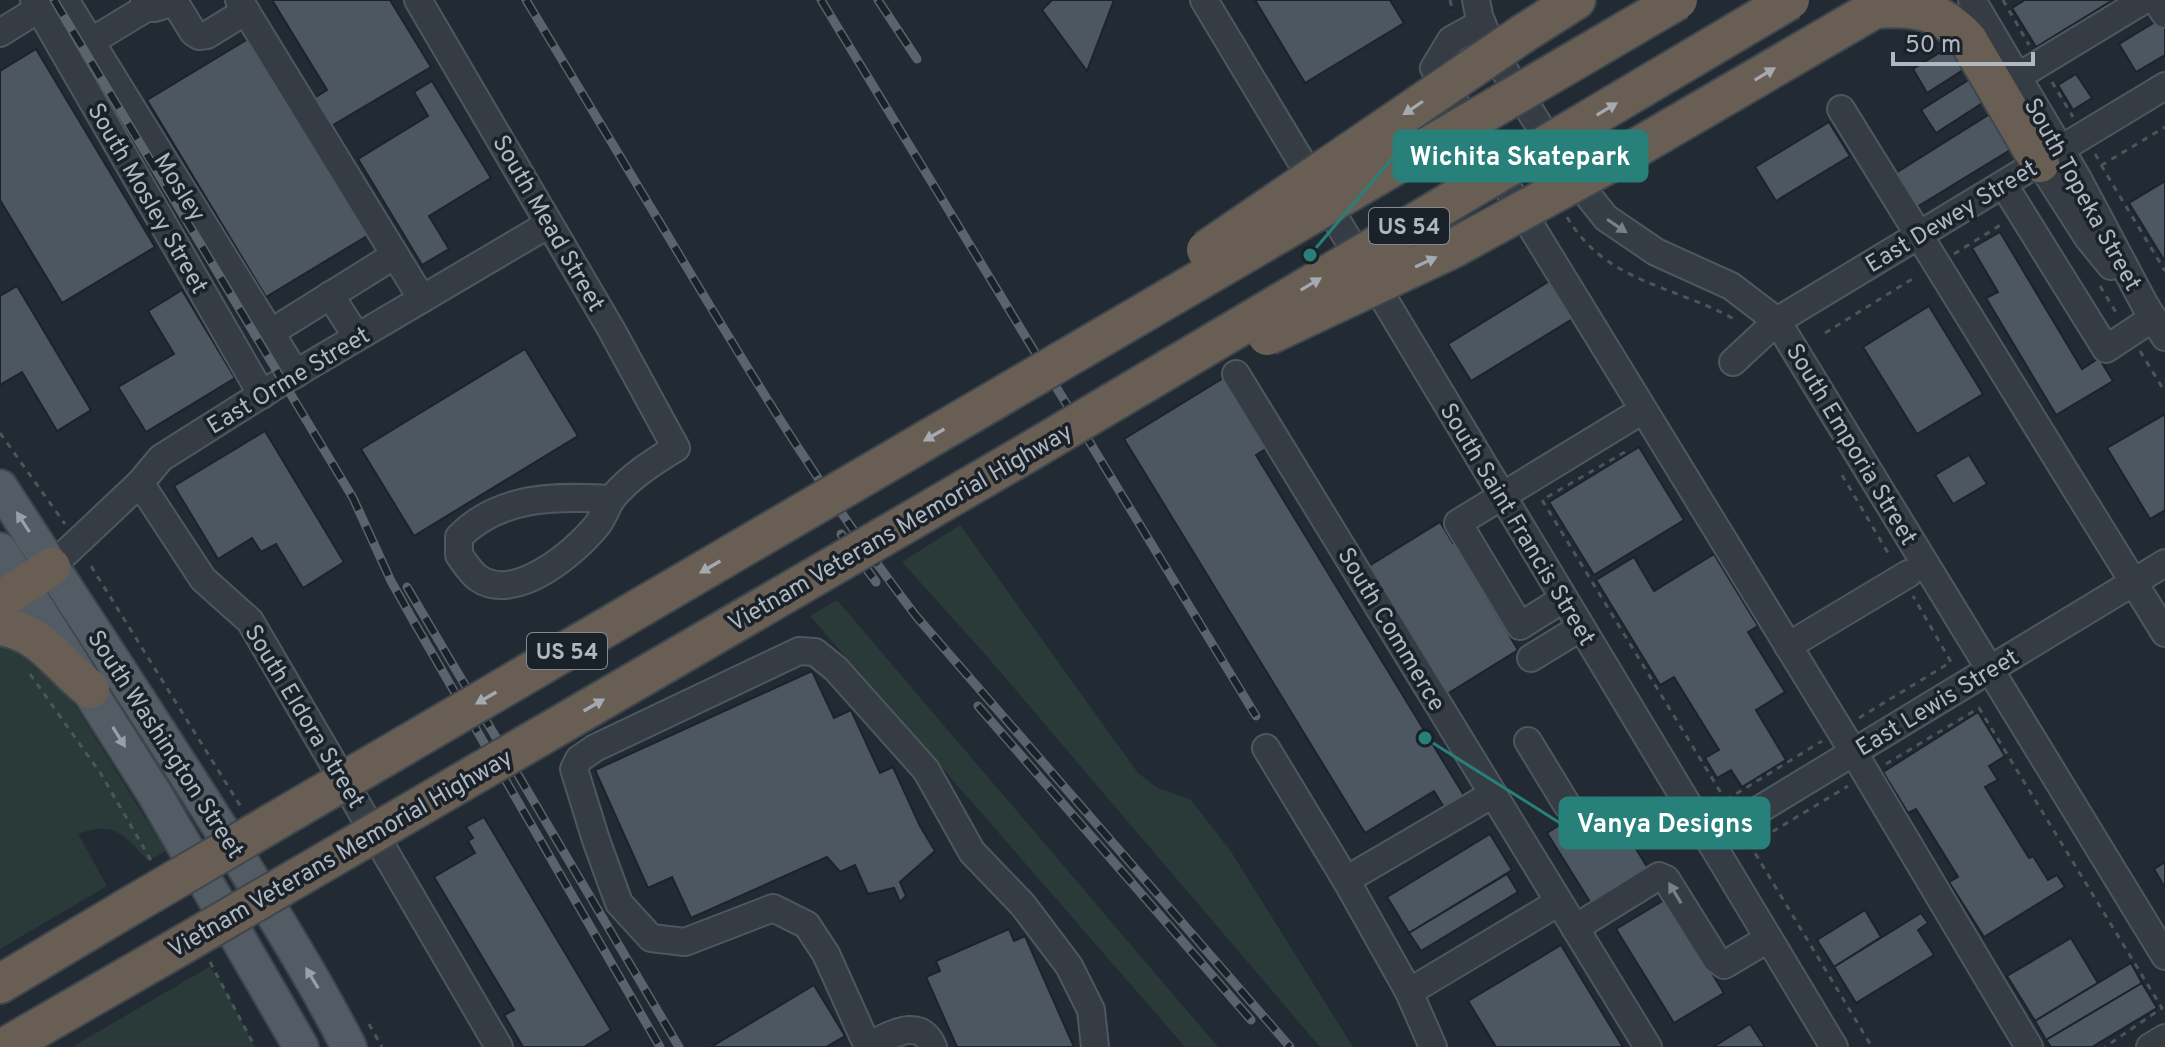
<svg xmlns="http://www.w3.org/2000/svg" width="2165" height="1047" viewBox="0 0 2165 1047" font-family="Overpass,sans-serif">
<rect width="100%" height="100%" fill="#222a33"/>
<g fill="#293a39">
<path d="M960,525L1138,773L1158,788L1190,799L1230,850L1353,1047H1320L984,653L902,562Z"/>
<path d="M837,600L1218,1047H1185L810,616Z"/>
<path d="M0,636L53,670L166,851L148,861C125,835 114,820 78,834L107,886L0,949Z"/>
<path d="M209,967L218,977L255,1047H72Z"/>
</g>
<g fill="#4d5761" stroke="#1c232a" stroke-width="2">
<path d="M272,0H390L431,67L328,128L311,100L327,90Z"/>
<path d="M1052,0H1114L1087,71L1042,10Z"/>
<path d="M1255,0H1390L1404,23L1305,83Z"/>
<path d="M2025,0H2113L2036,47L2012,8Z"/>
<path d="M2160,19L2165,27V55L2136,72L2119,44Z"/>
<path d="M253,36L372,233L266,297L147,100Z"/>
<path d="M1949,47L1963,70L1927,93L1913,69Z"/>
<path d="M36,49L155,247L62,303L0,200V71Z"/>
<path d="M2076,74L2092,98L2073,110L2058,85Z"/>
<path d="M1970,79L1984,102L1936,133L1921,110Z"/>
<path d="M432,81L491,178L429,216L449,249L422,265L358,159L428,116L414,92Z"/>
<path d="M1993,112L2015,147L1912,210L1891,176Z"/>
<path d="M1829,122L1850,156L1776,201L1755,167Z"/>
<path d="M2165,181V260H2164L2129,203Z"/>
<path d="M2000,232L2082,369L2099,358L2113,381L2056,415L1986,298L1998,292L1972,248Z"/>
<path d="M1551,280L1574,318L1471,381L1448,344Z"/>
<path d="M17,286L91,410L57,431L22,372L0,385V296Z"/>
<path d="M182,290L235,378L146,432L118,387L174,354L148,311Z"/>
<path d="M1929,306L1983,394L1917,434L1863,347Z"/>
<path d="M525,349L578,436L414,536L361,449Z"/>
<path d="M1230,374L1274,444L1256,455L1468,802L1448,814L1434,791L1365,833L1124,439Z"/>
<path d="M2165,414V510L2150,519L2107,448Z"/>
<path d="M265,431L344,562L303,588L276,544L261,552L252,538L218,559L174,486Z"/>
<path d="M1639,447L1684,520L1594,575L1549,502Z"/>
<path d="M1969,455L1987,484L1953,504L1935,475Z"/>
<path d="M1440,522L1453,543L1459,539L1493,594L1487,598L1518,650L1447,694L1369,566Z"/>
<path d="M1714,554L1758,626L1748,632L1785,692L1756,710L1786,760L1742,787L1731,770L1717,778L1705,758L1719,750L1674,677L1660,685L1596,580L1634,557L1654,591Z"/>
<path d="M812,671L834,718L851,710L880,773L893,767L920,826L935,851L900,882L906,896L900,902L894,888L868,894L855,865L840,872L827,857L691,918L672,877L648,888L595,770Z"/>
<path d="M1978,712L2005,756L1989,766L1998,780L1985,787L2029,858L2033,856L2048,880L2057,875L2065,887L1984,937L1949,882L1958,877L1916,809L1908,813L1883,772Z"/>
<path d="M1604,797L1649,870L1592,905L1547,833Z"/>
<path d="M484,817L611,1030L584,1047H523L504,1015L514,1010L434,877L475,853L468,841L473,838L466,827Z"/>
<path d="M1490,834L1512,870L1409,933L1387,897Z"/>
<path d="M2165,862V888L2154,869Z"/>
<path d="M1507,874L1518,892L1421,951L1409,933Z"/>
<path d="M1666,899L1724,993L1674,1023L1616,929Z"/>
<path d="M1865,910L1881,937L1834,967L1817,940Z"/>
<path d="M1921,913L1928,923L1918,930L1934,955L1856,1003L1834,967Z"/>
<path d="M1009,929L1014,941L1025,936L1074,1047H957L926,977L940,971L936,961Z"/>
<path d="M2071,938L2098,983L2035,1021L2007,976Z"/>
<path d="M1561,945L1623,1047H1496L1468,1001Z"/>
<path d="M2131,963L2142,983L2046,1040L2035,1021Z"/>
<path d="M2142,983L2157,1008L2092,1047H2051L2046,1040Z"/>
<path d="M814,985L845,1036L826,1047H711Z"/>
<path d="M1750,1024L1765,1047H1713Z"/>
</g>
<g fill="none" stroke-linecap="round" stroke-linejoin="round">
<g stroke="#4f575e" stroke-width="30">
<g id="minor">
<path d="M34,0L262,395"/>
<path d="M65,0L296,374"/>
<path d="M144,0L148,7L154,8L171,3L177,6L193,32L199,36L207,35L246,11"/>
<path d="M239,0L422,299"/>
<path d="M418,0L611,329L676,448C653,462 631,476 613,497C607,505 604,516 598,524C576,552 515,604 478,578C471,573 464,562 459,555V537C500,495 557,496 612,499"/>
<path d="M1204,0L1834,1047"/>
<path d="M1476,0L1480,20L1503,68L1566,168L1606,218L1656,252L1731,286L1777,321L2165,956"/>
<path d="M1972,0L2078,179L2145,305L2165,337"/>
<path d="M2156,0L2165,14"/>
<path d="M1482,23L1451,40L1434,68L1854,753L2029,1047"/>
<path d="M0,33L53,0"/>
<path d="M90,42L148,7"/>
<path d="M2017,77L2144,0"/>
<path d="M1841,109L2165,633"/>
<path d="M2040,163L2088,238L2111,266"/>
<path d="M2004,185L2106,349L2153,318"/>
<path d="M330,295L357,337"/>
<path d="M270,333L395,255"/>
<path d="M1733,362L1777,321L2165,86"/>
<path d="M1236,374L1648,1047"/>
<path d="M140,483L203,579L250,621L499,1047"/>
<path d="M51,567L140,483L161,458L283,381L549,224"/>
<path d="M1563,599L1520,626L1458,523L1643,410"/>
<path d="M1788,646L1908,574"/>
<path d="M1531,658L1580,628"/>
<path d="M1528,741L1567,805"/>
<path d="M1266,748L1346,880"/>
<path d="M1709,840L2165,563"/>
<path d="M1575,928L1659,876L1666,879L1716,959L1724,965L1768,939"/>
<path d="M1409,992L1346,880L1493,794"/>
<path d="M867,1046C890,1036 920,1015 933,1047"/>
<path d="M868,1047L826,954L807,925L773,908L685,942L651,938L619,903L596,840L574,769L579,759L595,748L799,651L815,652L836,669L926,770L972,852L1023,905L1069,966L1091,1010L1095,1047"/>
<path d="M1433,1047L1409,992L1559,902"/>
<path d="M2150,1047L2165,1038"/>
</g>
</g>
<g stroke="#3e454d" stroke-width="38">
<g id="major">
<path d="M0,487C73,600 147,712 219,826C264,899 310,971 349,1047"/>
<path d="M0,550L154,793L301,1047"/>
</g>
</g>
<g stroke="#3f474e" stroke-width="42">
<g id="highway">
<path d="M1875,9C1914,6 1941,10 1968,40L2040,163"/>
<path d="M1524,33L1576,0"/>
<path d="M1619,158L1890,0"/>
<path d="M0,601L51,567"/>
<path d="M0,626C45,634 56,663 90,689"/>
<path d="M0,984L132,905"/>
<path d="M5,1047L163,956"/>
</g>
</g>
<g stroke="#485758" stroke-width="3" stroke-dasharray="6 6" stroke-linecap="butt">
<path d="M1450,0L1453,12"/>
<path d="M2003,0L2029,45"/>
<path d="M2052,82L2073,117"/>
<path d="M2095,154L2102,165L2165,127"/>
<path d="M2101,165L2165,271"/>
<path d="M1567,217C1606,283 1673,285 1734,319"/>
<path d="M1954,254L2002,224"/>
<path d="M2100,286L2117,314"/>
<path d="M1825,333L1917,276"/>
<path d="M2140,351L2165,392"/>
<path d="M0,433L65,524"/>
<path d="M1625,452L1542,500L1726,801"/>
<path d="M1842,475L1891,558"/>
<path d="M91,566L241,807"/>
<path d="M30,674L101,774L152,862"/>
<path d="M1859,718L1951,662L1913,596"/>
<path d="M1886,764L1979,708L2162,1008L2105,1047"/>
<path d="M1726,800L1822,741"/>
<path d="M1749,843L1872,1047"/>
<path d="M1752,844L1848,786"/>
<path d="M210,962L255,1047"/>
<path d="M369,1024L382,1047"/>
</g>
<use href="#minor" stroke="#353c44" stroke-width="26"/>
<use href="#major" stroke="#535b64" stroke-width="34"/>
<use href="#highway" stroke="#695e53" stroke-width="38"/>
<g stroke="#5b646d" stroke-width="9">
<g id="rail">
<path d="M54,0L353,498L391,581L414,622L660,1047"/>
<path d="M526,0C580,90 635,181 689,271C761,391 831,505 916,616L1290,1047"/>
<path d="M821,0L1256,716"/>
<path d="M878,0L917,59"/>
<path d="M841,534L876,582"/>
<path d="M407,587L679,1047"/>
<path d="M978,706L1251,1020"/>
</g>
</g>
<use href="#rail" stroke="#1a2128" stroke-width="6" stroke-dasharray="18" stroke-linecap="butt"/>
<g stroke="#3f474e" stroke-width="42" stroke-linecap="butt">
<g id="highway-bridge">
<path d="M1206,250L1524,33"/>
<path d="M1267,336L1452,249L1619,158"/>
<path d="M132,905L1678,0"/>
<path d="M163,956L1027,453L1790,0"/>
</g>
</g>
<use href="#highway-bridge" stroke="#695e53" stroke-width="38"/>
</g>
<defs><path id="oneway-solid" d="M-6-.8H1V-3.2L6.5 0L1 3.2V.8H-6Z" transform="scale(2)"/></defs>
<g fill="#a4aab0">
<use href="#oneway-solid" transform="translate(1765 74) rotate(-31)"/>
<use href="#oneway-solid" transform="translate(1413 108) rotate(146)"/>
<use href="#oneway-solid" transform="translate(1607 109) rotate(-31)"/>
<use href="#oneway-solid" transform="translate(1426 262) rotate(-25)"/>
<use href="#oneway-solid" transform="translate(1311 284) rotate(-31)"/>
<use href="#oneway-solid" transform="translate(934 435) rotate(150)"/>
<use href="#oneway-solid" transform="translate(710 567) rotate(150)"/>
<use href="#oneway-solid" transform="translate(486 698) rotate(150)"/>
<use href="#oneway-solid" transform="translate(594 705) rotate(-30)"/>
</g>
<g fill="#788088">
<use href="#oneway-solid" transform="translate(1617 226) rotate(34)"/>
<use href="#oneway-solid" transform="translate(1675 893) rotate(-121)"/>
</g>
<g fill="#98a0a9">
<use href="#oneway-solid" transform="translate(23 522) rotate(-123)"/>
<use href="#oneway-solid" transform="translate(119 737) rotate(58)"/>
<use href="#oneway-solid" transform="translate(312 978) rotate(-121)"/>
</g>
<g text-anchor="middle" stroke-width="7" stroke-linejoin="round" paint-order="stroke">
<g fill="#1a2128" stroke="#828a92" stroke-width="2">
<rect x="1369" y="208" width="80" height="36" rx="6"/>
<rect x="527" y="633" width="80" height="36" rx="6"/>
</g>
<g font-size="22" font-weight="bold" fill="#afb7c0">
<text x="1409" y="234">US 54</text>
<text x="567" y="659">US 54</text>
</g>
<g font-size="24" fill="#afb7c0" stroke="#1a2128">
<text transform="translate(180 187) rotate(58)" y="8">Mosley</text>
<text transform="translate(2083 194) rotate(61)" y="8">South Topeka Street</text>
<text transform="translate(148 198) rotate(60)" y="8">South Mosley Street</text>
<text transform="translate(1951 216) rotate(-31)" y="8">East Dewey Street</text>
<text transform="translate(549 223) rotate(60)" y="8">South Mead Street</text>
<text transform="translate(288 380) rotate(-31)" y="8">East Orme Street</text>
<text transform="translate(1852 444) rotate(59)" y="8">South Emporia Street</text>
<text transform="translate(1518 524) rotate(59)" y="8">South Saint Francis Street</text>
<text transform="translate(900 527) rotate(-30)" y="8">Vietnam Veterans Memorial Highway</text>
<text transform="translate(1392 629) rotate(59)" y="8">South Commerce</text>
<text transform="translate(1937 702) rotate(-31)" y="8">East Lewis Street</text>
<text transform="translate(305 716) rotate(59)" y="8">South Eldora Street</text>
<text transform="translate(166 744) rotate(57)" y="8">South Washington Street</text>
<text transform="translate(340 853) rotate(-30)" y="8">Vietnam Veterans Memorial Highway</text>
</g>
</g>
<path fill="none" stroke="#27807a" stroke-width="3" d="M1310 255L1394 156M1425 738L1560 823"/>
<g fill="#27807a" stroke="#1a2128" stroke-width="3">
<circle cx="1310" cy="255" r="8"/>
<circle cx="1425" cy="738" r="8"/>
</g>
<g fill="#27807a" stroke="#27807a" stroke-width="3">
<rect x="1394" y="131" width="253" height="50" rx="8"/>
<rect x="1560" y="798" width="209" height="50" rx="8"/>
</g>
<g font-size="26" text-anchor="middle" font-weight="bold" fill="#fff">
<text x="1520" y="165">Wichita Skatepark</text>
<text x="1665" y="832">Vanya Designs</text>
</g>
<path d="M1893 52v12h140v-12" fill="none" stroke="#afb7c0" stroke-width="4"/>
<text x="1905" y="52" font-size="24" fill="#afb7c0" stroke="#1a2128" stroke-width="6" paint-order="stroke">50 m</text>
</svg>
